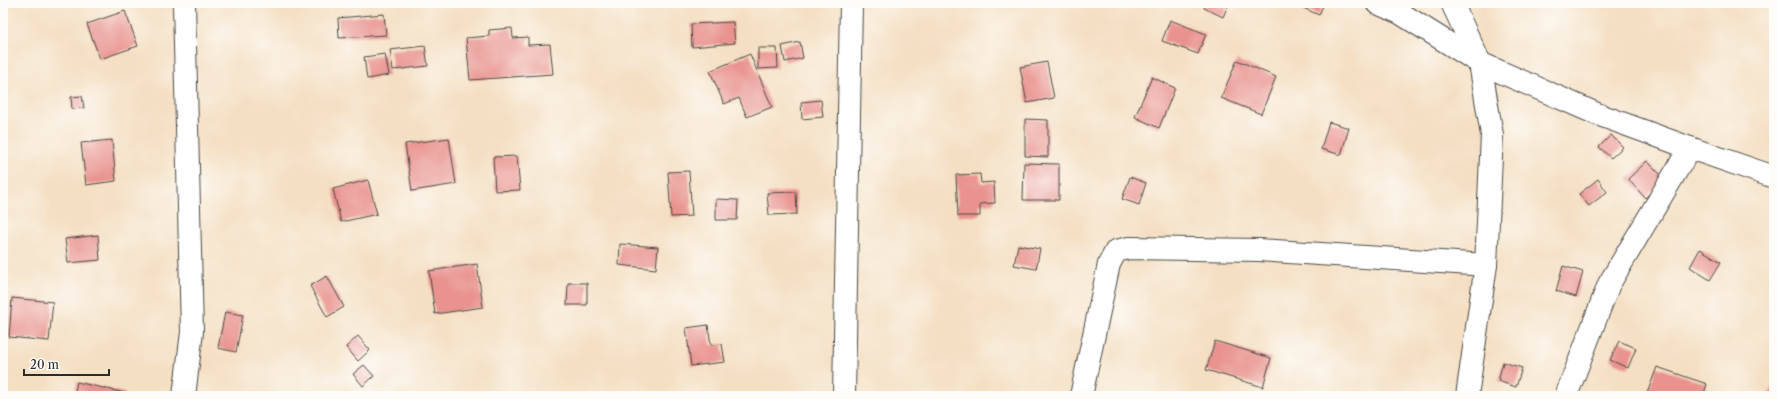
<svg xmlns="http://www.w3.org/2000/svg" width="1777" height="399" viewBox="0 0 1777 399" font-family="'Libre Caslon Text',serif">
<rect width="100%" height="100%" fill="#fdfcf7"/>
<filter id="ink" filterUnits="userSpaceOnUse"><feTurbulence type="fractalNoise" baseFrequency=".025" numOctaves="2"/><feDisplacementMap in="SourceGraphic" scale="8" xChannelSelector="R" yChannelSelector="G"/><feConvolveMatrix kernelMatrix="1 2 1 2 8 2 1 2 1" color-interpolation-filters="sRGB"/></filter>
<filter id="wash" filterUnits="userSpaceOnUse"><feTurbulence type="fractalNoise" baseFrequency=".012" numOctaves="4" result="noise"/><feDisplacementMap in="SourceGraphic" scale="16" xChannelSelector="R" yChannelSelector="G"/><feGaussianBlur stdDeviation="0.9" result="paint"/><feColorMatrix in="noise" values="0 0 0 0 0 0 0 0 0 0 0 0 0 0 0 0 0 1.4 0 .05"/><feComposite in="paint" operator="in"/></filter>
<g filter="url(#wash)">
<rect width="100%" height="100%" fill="#f4dfc3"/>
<g id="blocks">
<g fill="#e9928e">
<path d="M1206,3H1229L1223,17L1204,8Z"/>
<path d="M1292,3H1324L1319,15Z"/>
<path d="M125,11L138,46L100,59L87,24Z"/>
<path d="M384,14L386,35L339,38L338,18Z"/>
<path d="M1170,20L1206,34L1198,54L1162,41Z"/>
<path d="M733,22L735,43L692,47L691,24Z"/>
<path d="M512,28L513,38L528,37V45L550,44L553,74L470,80L466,38L489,36V30Z"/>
<path d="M800,42L803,58L785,62L782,46Z"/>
<path d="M425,46L428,66L393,70L390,50Z"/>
<path d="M758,48H777L778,68L758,69Z"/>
<path d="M385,54L389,75L367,79L364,57Z"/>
<path d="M750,54L772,107L747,117L739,98L724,104L710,71Z"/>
<path d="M1237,60L1276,77L1261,114L1221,98Z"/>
<path d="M1047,62L1054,98L1027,103L1020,67Z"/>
<path d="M1152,77L1175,88L1159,128L1135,117Z"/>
<path d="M82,96L84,108L72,109L71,97Z"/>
<path d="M821,100L823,117L802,119L801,102Z"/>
<path d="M1025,119L1048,120V157L1025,156Z"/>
<path d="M1329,122L1349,128L1341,155L1321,149Z"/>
<path d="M1611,135L1623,147L1611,158L1599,147Z"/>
<path d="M449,138L456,184L412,191L405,144Z"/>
<path d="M112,140L116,181L86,185L81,143Z"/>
<path d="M517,156L520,190L495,191L493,157Z"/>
<path d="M1647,161L1665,179L1645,198L1628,179Z"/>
<path d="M1024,163L1059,164V200H1023Z"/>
<path d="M689,171L692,216L671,217L668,172Z"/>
<path d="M980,174L981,183L994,182L995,203L980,204V216H958L956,175Z"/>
<path d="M1130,177L1146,183L1139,205L1122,199Z"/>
<path d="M1598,179L1607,192L1589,206L1579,194Z"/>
<path d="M368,180L377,214L341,222L333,189Z"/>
<path d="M796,192L797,214L769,215L767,193Z"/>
<path d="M716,199L738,200L737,220H716Z"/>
<path d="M98,235L100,260L68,263L65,239Z"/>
<path d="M620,244L658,247L656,269L619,265Z"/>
<path d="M1018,245L1040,249L1036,269L1014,265Z"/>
<path d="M1700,249L1721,262L1710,280L1690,267Z"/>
<path d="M477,264L483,307L435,314L429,271Z"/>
<path d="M1563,266L1583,272L1576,297L1556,291Z"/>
<path d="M327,276L344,307L327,317L310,286Z"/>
<path d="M568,283H587V305H567Z"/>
<path d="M12,298L53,302L49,341L9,337Z"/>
<path d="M225,312L243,315L236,352L218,348Z"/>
<path d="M708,325L711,345L722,344L725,362L691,366L686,328Z"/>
<path d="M358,336L370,350L358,361L346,347Z"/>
<path d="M1215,341L1271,358L1263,387L1206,370Z"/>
<path d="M1619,341L1636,348L1628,368L1610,360Z"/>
<path d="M1503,362L1522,368L1516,387L1498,381Z"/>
<path d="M364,365L374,376L363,386L353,374Z"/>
<path d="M1657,367L1707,384L1703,396H1646Z"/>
<path d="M77,382L125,393V396H74Z"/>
<path d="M1774,385V396H1768Z"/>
<path d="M788,394V396H751V395Z"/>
</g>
</g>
</g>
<g filter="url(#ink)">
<use href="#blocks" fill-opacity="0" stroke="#494642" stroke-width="1"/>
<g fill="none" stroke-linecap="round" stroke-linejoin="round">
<g stroke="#494642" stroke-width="24">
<g id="street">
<path d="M184,3L192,332L184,396"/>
<path d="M1377,3L1400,13L1480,63L1597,114L1690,148L1774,177"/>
<path d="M1452,3L1480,63L1492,135L1486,265L1467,396"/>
<path d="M844,396L851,3"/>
<path d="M1081,396L1109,264L1116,251L1129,248L1259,250L1486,265"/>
<path d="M1566,396L1609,284L1690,148"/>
</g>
</g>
<use href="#street" stroke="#fff" stroke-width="22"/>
</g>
</g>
<rect width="1777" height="399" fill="none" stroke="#fdfcf7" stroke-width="16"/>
<path d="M24 369v6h85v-6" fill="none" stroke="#2b2b2b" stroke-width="2"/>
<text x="30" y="369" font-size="12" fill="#2b2b2b" stroke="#fdfcf7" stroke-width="3" paint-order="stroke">20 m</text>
</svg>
